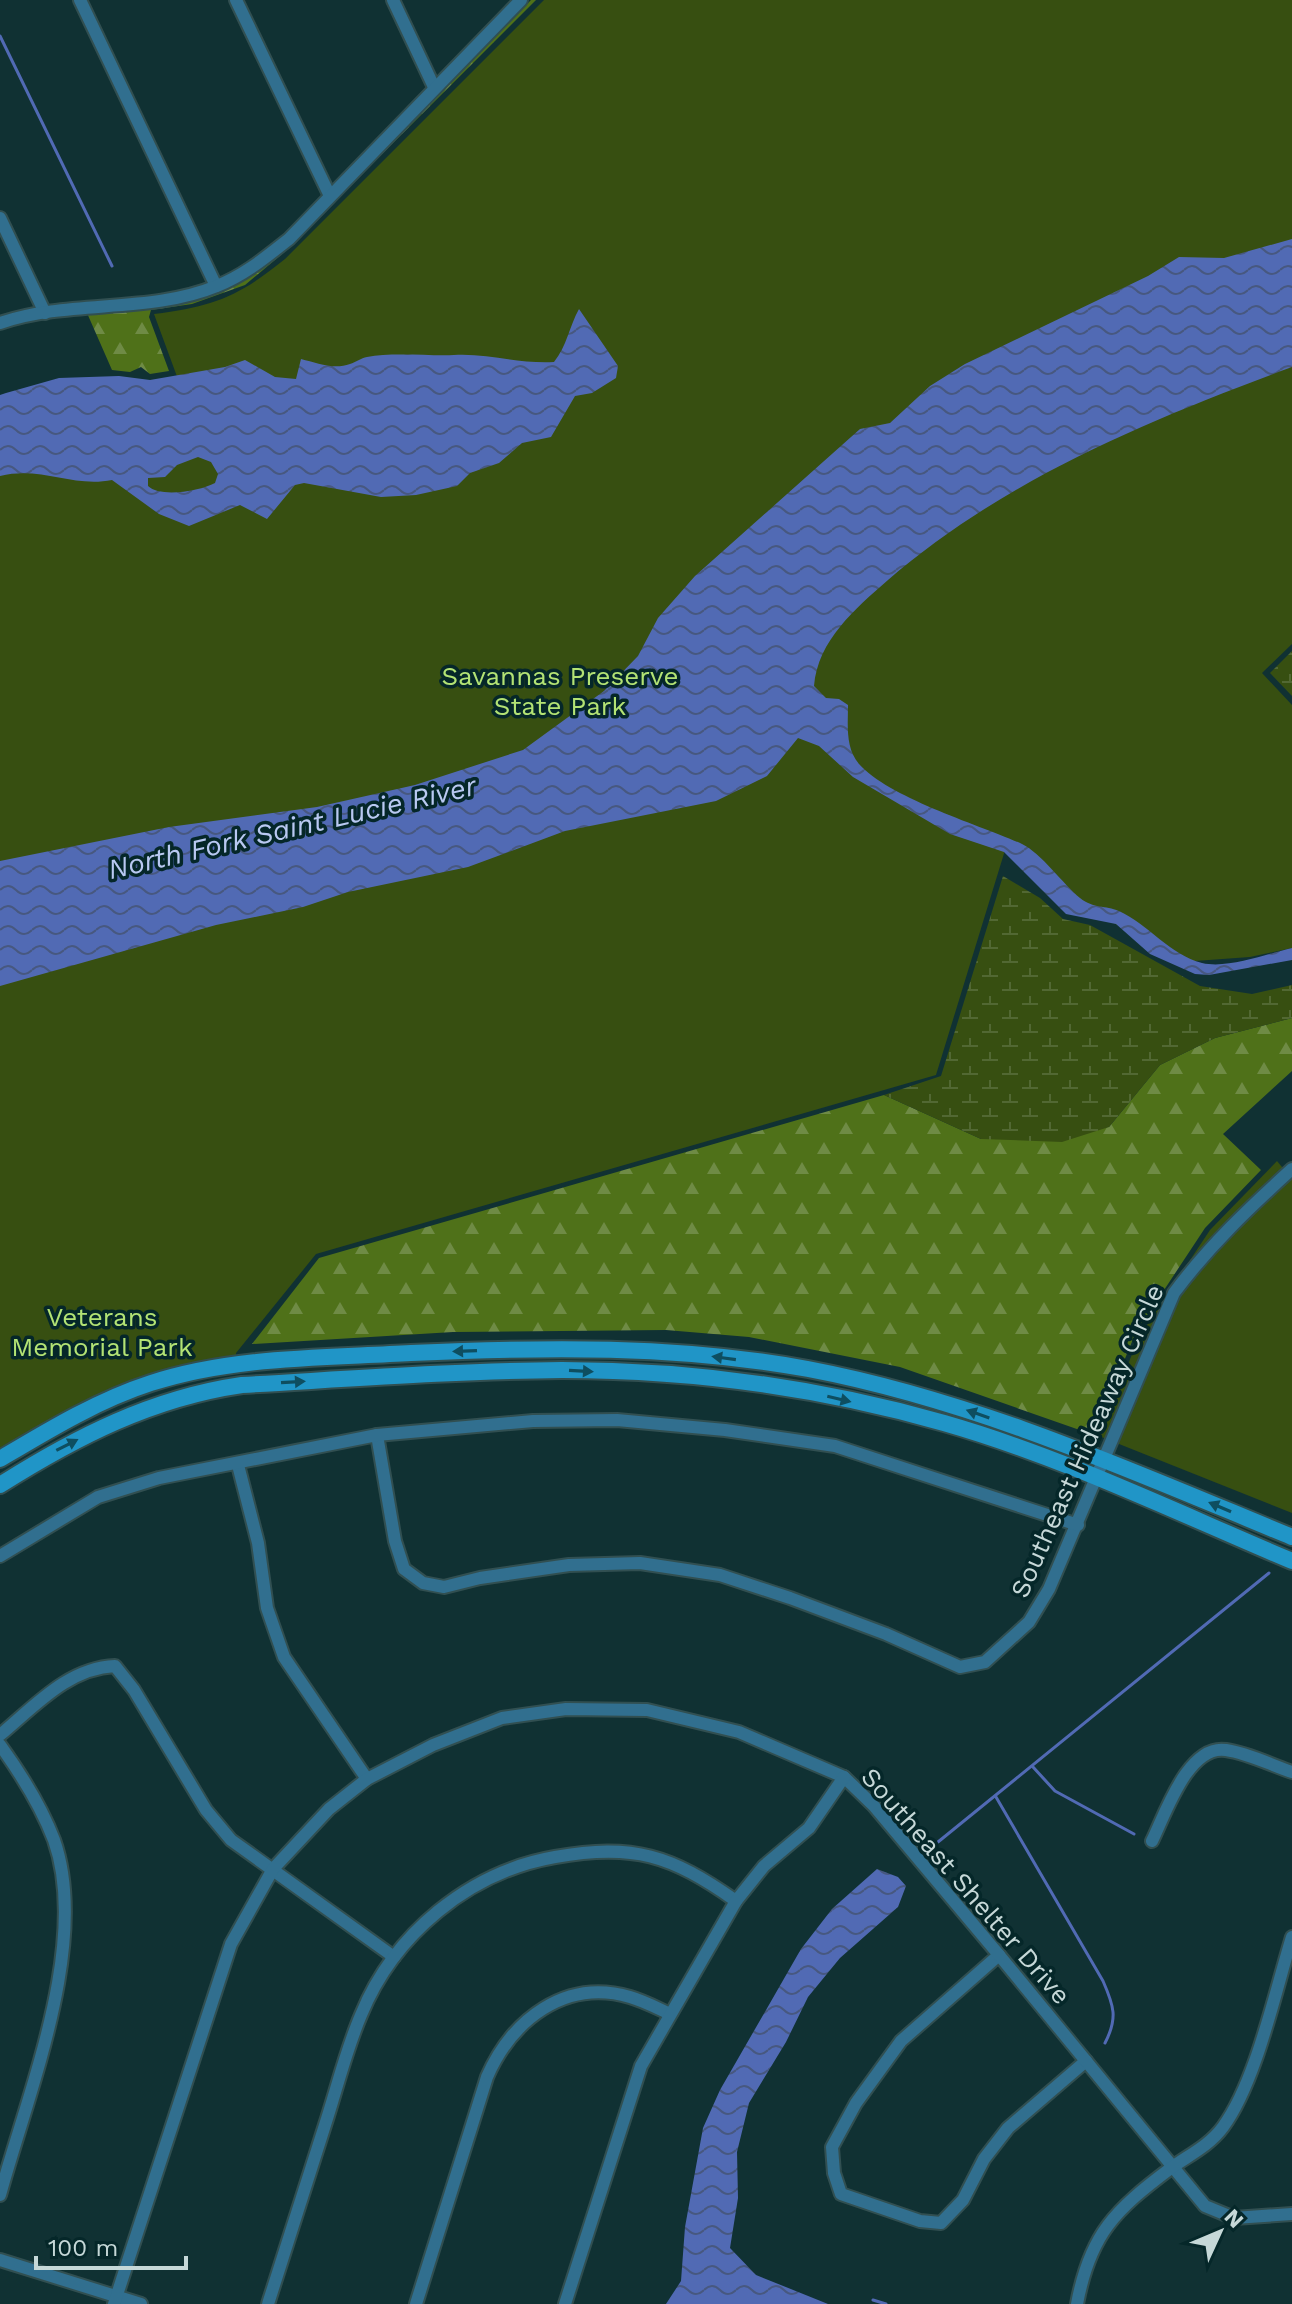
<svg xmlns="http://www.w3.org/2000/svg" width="1292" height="2304" viewBox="0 0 1292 2304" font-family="'Work Sans',sans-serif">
<defs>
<pattern id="forest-firs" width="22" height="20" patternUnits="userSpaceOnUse" patternTransform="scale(2)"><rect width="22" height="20" fill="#4f7119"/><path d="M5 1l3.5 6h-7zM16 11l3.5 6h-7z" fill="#6f8b45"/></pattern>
<pattern id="wetland-marsh" width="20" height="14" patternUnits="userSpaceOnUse" patternTransform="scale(2)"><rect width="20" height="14" fill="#374f11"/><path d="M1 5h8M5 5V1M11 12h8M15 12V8" fill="none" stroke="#526833"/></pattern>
<pattern id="water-waves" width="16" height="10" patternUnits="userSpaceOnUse" patternTransform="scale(2)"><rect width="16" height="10" fill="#516ab4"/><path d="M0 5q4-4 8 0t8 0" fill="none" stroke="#475880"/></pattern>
</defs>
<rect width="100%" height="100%" fill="#103133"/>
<g fill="url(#forest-firs)">
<path d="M531,0H536L281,255L245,285L192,304L151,310L149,317L169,371L150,374L141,367L130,372L112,370L87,313L214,294L258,271L292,243Z"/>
<path d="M1292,1018V1071L1223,1134L1261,1170L1205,1228L1135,1334L1094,1435L900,1367L749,1337L666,1330L453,1332L252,1344L319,1258L884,1095L981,1139L1109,1127L1160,1065L1215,1038Z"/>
</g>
<g fill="url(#wetland-marsh)">
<path d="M1292,651V696L1270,673Z"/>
<path d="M1003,876L1040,898L1063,919L1090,925L1200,986L1252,994L1292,985V1018L1215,1038L1160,1065L1109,1127L1062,1142L981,1139L884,1095L941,1076Z"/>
</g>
<g fill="#374f11">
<path d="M544,0H1292V644L1262,673L1292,705V948L1250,957L1181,962L1074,900L1006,847L936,1075L316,1254L236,1353V1358L154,1377L0,1454V446L186,401L154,314C214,306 238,297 285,259Z"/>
<path d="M1277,1161L1292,1179V1513L1099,1436L1139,1337L1210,1230Z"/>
</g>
<g fill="url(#water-waves)" fill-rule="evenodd">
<path d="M1292,239V367C1149,420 1005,479 888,580C855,609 818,640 814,686L826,698L839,699L848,705C848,724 845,748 859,764C889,798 980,825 1022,844C1041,853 1063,884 1080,898C1094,909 1105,905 1119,911C1148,924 1170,955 1202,963C1228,969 1266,954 1292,948V960L1209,975L1195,974L1150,954L1116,924L1066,914L1004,852L950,834L853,777L819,746L798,738L767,776L716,801L565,831L468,867L348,892L303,907L216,925L0,986V861L169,827L317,807L415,785L523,750L604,691L638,656L658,618L695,576L860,429L890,423L930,386L965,364L1148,276L1179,257L1224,258Z"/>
<path d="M579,309L618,366L616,378L592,393L575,396L551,437L522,443L499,463L470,473L457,486L416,495L381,497L304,483L295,485L267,519L240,505L189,526L159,514L112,480C73,488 42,466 0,476V395L6,393L59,378L119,376L150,380L225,367L245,360L275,377L296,379L301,359C317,363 334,370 350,364C356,362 361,358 367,357C391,352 428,356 454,355C487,353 519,364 554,362C567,346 569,327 579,309ZM198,457L211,462L218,474L215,483C200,491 160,498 148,486V478L165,477L177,465Z"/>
<path d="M877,1869L898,1877L906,1886L898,1907L840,1958L808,1997L786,2042L749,2103L737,2152L738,2198L730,2248L756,2275L828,2304H666L681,2281L685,2227L703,2128L720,2090L801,1949L832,1909Z"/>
</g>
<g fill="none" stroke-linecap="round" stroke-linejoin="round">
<g stroke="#516ab4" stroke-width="3">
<path d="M0,36L112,266"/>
<path d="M1033,1767L1055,1791L1134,1834"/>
<path d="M996,1797L1103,1981C1114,2006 1118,2018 1105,2043"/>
<path d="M938,1842L1269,1573"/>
<path d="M873,2300L886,2304"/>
</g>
<g stroke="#314f51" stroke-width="16">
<g id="street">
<path d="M80,0L216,286"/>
<path d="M236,0L330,196"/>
<path d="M393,0L434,87"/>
<path d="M0,218L45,313"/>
<path d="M0,323C70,299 149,314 217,286C245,275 266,257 289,239L521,0"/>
<path d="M377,1435L395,1541L404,1569L423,1583L444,1587L480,1578L569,1565L640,1563L720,1575L790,1598L886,1634L960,1667L985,1662L1029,1622L1049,1589L1174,1293C1209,1246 1249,1208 1292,1169"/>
<path d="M238,1465L258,1543L267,1608L284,1657L367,1779"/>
<path d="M0,1556L98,1497L159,1478L377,1435L533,1421L617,1420L725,1430L835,1446L1078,1525"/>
<path d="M0,1735C35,1706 68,1668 115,1666L134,1690L206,1810L231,1840L394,1957"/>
<path d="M0,1745C21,1774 41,1806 54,1840C90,1942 28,2093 0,2195"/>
<path d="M1152,1841C1165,1815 1188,1744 1226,1750C1248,1753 1271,1765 1292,1772"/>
<path d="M999,1955L901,2041L856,2103L832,2147L834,2173L841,2194L920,2221L941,2223L963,2200L984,2159L1008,2128L1086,2061"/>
<path d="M0,2260L141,2304"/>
<path d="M114,2304L231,1944L273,1869L329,1809L367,1779L433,1745L502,1718L566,1709L647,1710L739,1732L844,1777L874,1806L999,1955L1205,2206L1234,2218L1292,2214"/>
<path d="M268,2304C287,2244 306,2184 325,2125C337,2088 346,2050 361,2015C394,1934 469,1872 555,1857C633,1843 671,1855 736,1901"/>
<path d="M416,2304L487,2077C512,2020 565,1978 630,1997C644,2001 657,2008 670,2014"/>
<path d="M565,2304L641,2066L736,1901L764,1866L809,1828L844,1777"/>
<path d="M1077,2304C1090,2234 1115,2210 1171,2168C1189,2155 1209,2146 1223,2127C1256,2082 1275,1992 1292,1937"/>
</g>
</g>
<g stroke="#314f51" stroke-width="20">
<g id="secondary">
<path d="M0,1459C47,1431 98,1400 151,1383C234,1356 325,1358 411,1353C544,1347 677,1345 808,1369C977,1401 1134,1472 1292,1537"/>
<path d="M0,1485C76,1437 152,1398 242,1385C348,1379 455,1371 562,1370C690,1370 821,1388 944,1423C1063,1457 1178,1513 1292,1561"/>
</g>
</g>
<use href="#street" stroke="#316f8f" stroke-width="12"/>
<use href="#secondary" stroke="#2095c7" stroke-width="16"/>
</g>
<defs><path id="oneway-solid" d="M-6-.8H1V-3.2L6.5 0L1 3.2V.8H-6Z" transform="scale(2)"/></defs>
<g fill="#0e4e60">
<use href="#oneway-solid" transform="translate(465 1351) rotate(178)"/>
<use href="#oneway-solid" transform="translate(724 1358) rotate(-172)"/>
<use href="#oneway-solid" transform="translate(581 1371) rotate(3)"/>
<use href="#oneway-solid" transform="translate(293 1382) rotate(-3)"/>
<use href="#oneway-solid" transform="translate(839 1399) rotate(13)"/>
<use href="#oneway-solid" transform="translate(978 1414) rotate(-161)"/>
<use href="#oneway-solid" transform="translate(67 1445) rotate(-27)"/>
<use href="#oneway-solid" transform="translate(1220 1507) rotate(-157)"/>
</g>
<g text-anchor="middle" stroke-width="7" stroke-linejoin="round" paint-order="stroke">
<g font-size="26" fill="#b3e374" stroke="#052729">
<text x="560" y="685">Savannas Preserve<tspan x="560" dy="30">State Park</tspan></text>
<text x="102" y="1326">Veterans<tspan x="102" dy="30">Memorial Park</tspan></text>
</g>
<g font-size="26" fill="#c6d8d8" stroke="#052729">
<text transform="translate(1087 1441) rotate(-66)" y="9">Southeast Hideaway Circle</text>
<text transform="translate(966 1886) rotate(49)" y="9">Southeast Shelter Drive</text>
</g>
<g font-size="28" font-style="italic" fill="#b9c9f2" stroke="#052729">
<text transform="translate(292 827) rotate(-13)" y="10">North Fork Saint Lucie River</text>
</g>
</g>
<g transform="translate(1220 2232) rotate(46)" stroke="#052729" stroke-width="6" paint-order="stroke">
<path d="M0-6L14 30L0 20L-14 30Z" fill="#c6d8d8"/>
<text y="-12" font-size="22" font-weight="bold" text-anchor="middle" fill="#c6d8d8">N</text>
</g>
<path d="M36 2256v12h150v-12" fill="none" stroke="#c6d8d8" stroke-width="4"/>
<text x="48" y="2256" font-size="24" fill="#c6d8d8" stroke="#052729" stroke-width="6" paint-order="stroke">100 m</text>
</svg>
